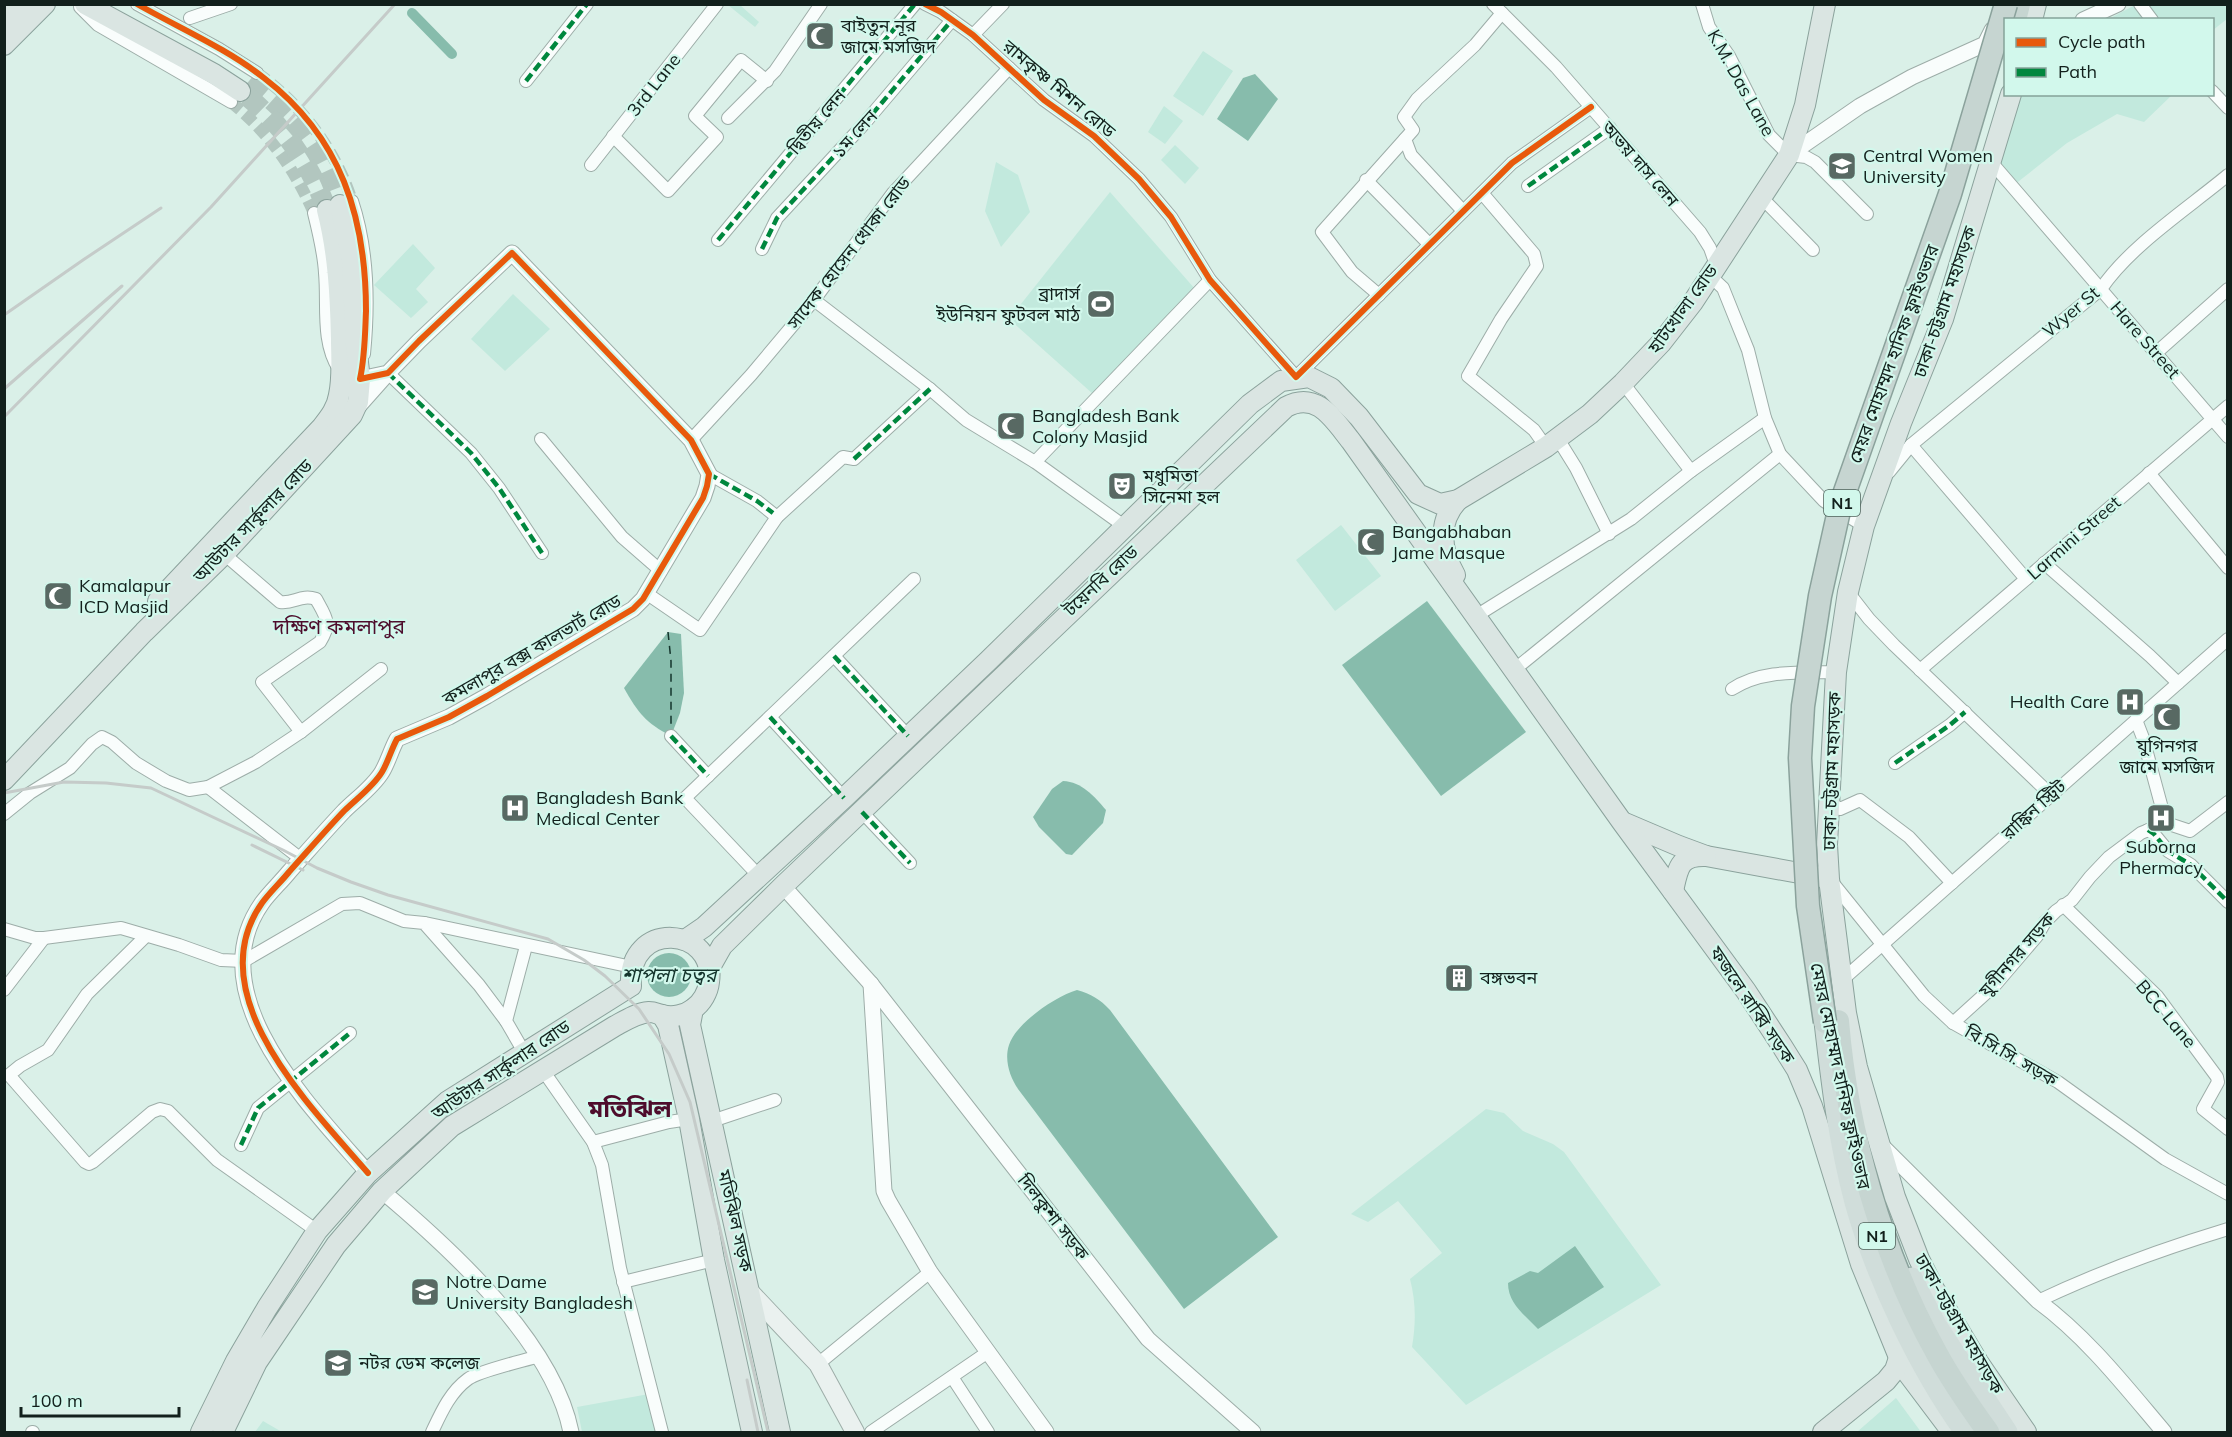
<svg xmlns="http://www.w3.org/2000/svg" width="2232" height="1437" viewBox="0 0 2232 1437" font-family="Mulish,'Noto Sans Bengali',sans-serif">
<rect width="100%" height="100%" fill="#daf0e8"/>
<g fill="#c2e9dd">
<path d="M728,5H740L759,22L755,27Z"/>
<path d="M2135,5H2227V19L2213,30L2212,20H2107Z"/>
<path d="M1203,51L1233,71L1203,116L1173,96Z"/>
<path d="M2020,95H2172L2144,122L2117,114L2067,143L2014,185L1999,161Z"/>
<path d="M1164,106L1183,121L1165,144L1148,132Z"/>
<path d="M1175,145L1199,168L1185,184L1161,160Z"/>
<path d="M996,162L1018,175L1030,212L1001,247L985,211Z"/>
<path d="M1110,192L1195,289L1093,394L1009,319Z"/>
<path d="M413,244L435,268L416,289L428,302L411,318L374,285Z"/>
<path d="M513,294L550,329L505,371L471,339Z"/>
<path d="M1341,525L1381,576L1335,611L1296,560Z"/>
<path d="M1486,1109L1504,1113L1523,1131L1553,1144L1564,1152L1661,1285L1466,1405L1412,1347C1416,1323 1416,1302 1410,1279L1442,1253L1398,1201L1368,1222L1351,1214Z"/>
<path d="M649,1394L656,1432H582L577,1407Z"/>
<path d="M1896,1398L1921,1432H1857Z"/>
<path d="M263,1421L282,1432H255Z"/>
</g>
<g fill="#87bcac">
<path d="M1255,74L1278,99L1248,141L1217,119L1243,78Z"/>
<path d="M1427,601L1526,732L1441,796L1342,665Z"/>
<path d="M668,632L681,634L684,693L680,713L671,736C646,723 638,713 624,688Z"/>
<path d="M1063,781C1082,782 1094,796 1106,810L1103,823L1072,855L1066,854L1039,827L1033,817L1052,789Z"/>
<circle cx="669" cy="975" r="22"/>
<path d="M1077,990C1091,994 1100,999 1110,1010L1278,1237L1184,1309L1018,1089C1010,1077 1004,1060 1009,1045C1016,1023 1056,996 1077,990Z"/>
<path d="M1575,1246L1604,1287L1538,1329C1525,1315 1508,1304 1508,1283L1530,1271L1538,1273Z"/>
</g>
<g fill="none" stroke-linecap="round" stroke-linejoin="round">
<path stroke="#87bcac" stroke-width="10" d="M412,13L452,54"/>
<path stroke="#14342c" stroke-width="1.5" stroke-dasharray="8 6" stroke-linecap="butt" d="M668,632L671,661V730"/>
<g stroke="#b2c6bf" stroke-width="12" stroke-dasharray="12 6" stroke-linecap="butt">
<path d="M257,73C300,103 336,150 352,201"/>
<path d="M231,102C269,133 294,168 314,213"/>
</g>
<g stroke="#b2c6bf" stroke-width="20" stroke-dasharray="20 10" stroke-linecap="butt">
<path d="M249,81C297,120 320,146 340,205"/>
<path d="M247,96C285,128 310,164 327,210"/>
</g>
<g stroke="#9dada8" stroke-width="14">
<g id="minor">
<path d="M137,4L219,49L257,73"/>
<path d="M925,4L941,12L973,35L1044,100L1094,136L1139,179L1171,217L1210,280L1296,377L1512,163L1591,107"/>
<path d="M1493,4L1556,67L1700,232L1710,248L1716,265"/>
<path d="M1702,4L1709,27L1729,56L1769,135L1789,155L1806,157L1815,162L1867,214"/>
<path d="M2140,4L2152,20"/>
<path d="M80,7L98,25L231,102"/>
<path d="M190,18L231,4"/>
<path d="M973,35L1003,4"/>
<path d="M526,81L587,4"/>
<path d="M2212,91L2228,108"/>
<path d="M728,118L775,71L821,4"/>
<path d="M613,136L668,191L717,137L695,116L741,60L767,81"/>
<path d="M1405,139L1411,155L1463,211"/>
<path d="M1992,163L2228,437"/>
<path d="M591,165L717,4"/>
<path d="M1366,180L1429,244"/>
<path d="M1528,186L1610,128"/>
<path d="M1482,193L1534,254L1537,266L1501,319L1468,376L1534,430L1546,447"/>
<path d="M1761,197L1813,250"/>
<path d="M352,201C368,249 369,303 364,354"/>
<path d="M314,213C319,233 324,253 325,273C328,304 321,342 339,369"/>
<path d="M718,240L915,4"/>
<path d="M762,249L777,218L863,125L952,20"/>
<path d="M1709,275L1723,288L1733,313L1748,350L1765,418L1780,454L1824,501L1864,526"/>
<path d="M1379,295L1352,272L1322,232L1413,130L1404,117L1417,99L1475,45L1502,13"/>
<path d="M814,300L930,389L966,420L1035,462L1124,526"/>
<path d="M2156,353L2228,289"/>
<path d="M388,373L471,453L499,488L542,553"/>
<path d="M1623,383L1691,471"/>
<path d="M541,439L622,537L661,571"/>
<path d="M1558,439L1576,468L1609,534"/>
<path d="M691,440L751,375L814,300L893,193L1009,68"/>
<path d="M1911,445L2026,579"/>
<path d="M1035,462L1210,280"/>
<path d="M1889,472L1911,445L2101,289C2130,246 2187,209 2228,175"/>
<path d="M2149,473L2228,568"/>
<path d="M709,474L757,501L777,517L843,457L854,459L930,389"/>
<path d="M224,554L280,602C294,604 301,594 316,599C326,617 332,623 320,642L262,682L301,732"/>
<path d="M2044,563L2150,656L2178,683"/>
<path d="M1848,592L1869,619L1894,645L2051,795"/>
<path d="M646,593L700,630L777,517"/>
<path d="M1476,616L1631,519L1691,471L1765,418"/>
<path d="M834,656L908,736"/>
<path d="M1514,670L1780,454"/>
<path d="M1920,670L2228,406"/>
<path d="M1732,689C1762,669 1802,673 1836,672"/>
<path d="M770,717L844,798"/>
<path d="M2136,720L2143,738L2166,823"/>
<path d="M671,736L708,776"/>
<path d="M1895,763L1950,725L1965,712"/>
<path d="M208,787L301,859"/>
<path d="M1828,801L1840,809L1860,800L1909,837L1952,883"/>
<path d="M862,812L910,863"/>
<path d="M4,814L30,793L70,768L92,744L102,737L112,742L136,763L166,781L189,790L208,787L256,762L301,732L381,669"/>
<path d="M2166,823L2190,831L2228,802"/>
<path d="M2148,830L2154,834L2168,851L2191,865L2228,902"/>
<path d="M759,876L685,798L914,579"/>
<path d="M1832,882L1924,996L1953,1023L2058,1082L2165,1159L2228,1194"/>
<path d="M2063,905L2157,996L2217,1077L2218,1082L2203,1109L2228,1129"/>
<path d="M425,923L632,967"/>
<path d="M4,929L35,938H44L121,928L179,945L221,960L244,961L342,904L360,903L404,921L424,923L479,985L506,1021"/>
<path d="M146,936L87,994L48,1050L20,1066L9,1075L85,1162L89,1164L93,1162L152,1112L160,1109L168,1111L217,1160L317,1231"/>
<path d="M1841,981L2228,639"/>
<path d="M4,990L44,938"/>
<path d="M1953,1023L1996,984L2037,936L2045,922L2056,911L2072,900L2090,877L2109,857L2141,833L2166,823"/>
<path d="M524,1052L506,1021L526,946"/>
<path d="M542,1069L593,1142L602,1165L620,1268L662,1432"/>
<path d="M712,1121L775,1100"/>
<path d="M593,1142L669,1122L689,1119"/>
<path d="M241,1145L258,1108L350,1033"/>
<path d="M623,1282L714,1260"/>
<path d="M2038,1301C2099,1272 2162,1249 2228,1229"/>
<path d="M818,1364L930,1272"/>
<path d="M952,1377L988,1432"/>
<path d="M32,1432H33"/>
<path d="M432,1432C441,1413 450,1392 468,1379C479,1371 523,1361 539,1356"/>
<path d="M871,1432L988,1352"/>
</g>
</g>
<g stroke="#9dada8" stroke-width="17">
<g id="tertiary">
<path d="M2083,20L2118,4"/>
<path d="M1789,155L1860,106L1912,77L1985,44L1992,30"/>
<path d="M360,379L388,373L419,341L512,253L691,440L709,474L707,486L703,498L643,599L633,609L487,696L449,717L397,739C391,750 388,762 382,772C373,787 356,799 344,811C325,831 307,852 289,872C280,883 270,892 262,903C197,995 312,1108 368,1173"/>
<path d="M356,409L388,373"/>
<path d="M783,886L871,984L1148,1339L1253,1432"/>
<path d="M871,984L884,1191L888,1200L930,1272L1046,1432"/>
<path d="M1878,1142L2038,1301C2087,1337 2125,1386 2164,1432"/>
<path d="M382,1191C451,1249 553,1342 571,1432"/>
</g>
</g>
<g stroke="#9dada8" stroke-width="20">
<path id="secondary" d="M750,1292L818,1364L855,1432"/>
</g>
<g stroke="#8ba29c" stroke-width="22">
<g id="primary">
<path d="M85,4L214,74L240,91"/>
<path d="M4,20L20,4"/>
<path d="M2032,20L2036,4"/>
<path d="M4,45L45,4"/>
<path d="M2011,94L1943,319L1901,423L1864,526L1848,592L1836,672L1827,845L1829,879L1846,1013L1857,1067L1895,1197L1919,1259L1934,1289L1978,1362L2026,1432"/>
<path d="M1455,575C1441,550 1437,522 1458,500"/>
<path d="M158,601L322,427C330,417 337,408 339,395C343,377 341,357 341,339C340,295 338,253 327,210"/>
<path d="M4,780L144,632L224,554L352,415L358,402L360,379L356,346L352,260L340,205"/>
<path d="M1625,823L1679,846L1706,856L1821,877"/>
<path d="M1673,891C1678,868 1679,855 1706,856"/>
<path d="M685,940L704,927L844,798L988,661L1250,404L1281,381L1309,377L1331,388L1359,417L1418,494L1440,504L1458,500L1546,447L1590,414L1623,383L1661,343L1693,302L1789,155L1805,105L1825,4"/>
<path d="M709,969L722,946L783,886L1286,407C1317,390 1334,420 1351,441L1622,822L1746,991L1782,1046L1797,1070L1812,1106L1861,1264L1903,1367L1952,1432"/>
<path d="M693,1009L690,1025L780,1432"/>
<path d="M662,1015L668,1025L689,1119L714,1260L752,1432"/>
<path d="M201,1432L236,1361L267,1308L317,1231L368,1173L448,1101L631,986C627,918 717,927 709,982C708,992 702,1003 693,1009C685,1015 673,1018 662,1015C658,1014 654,1012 649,1012C637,1013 626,1020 615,1026L452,1126L382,1191L336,1245L257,1362L223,1432"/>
<path d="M1823,1432L1886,1381L1895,1370L1899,1358"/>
</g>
</g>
<g stroke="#8ba29c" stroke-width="23">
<g id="trunk">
<path d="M1825,1022C1832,1083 1839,1143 1855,1202C1876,1278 1919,1368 1965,1432"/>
<path d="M1912,1278L1936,1325L2007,1432"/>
</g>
</g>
<g stroke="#8ba29c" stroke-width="25">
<g id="motorway">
<path d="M2015,20L2019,4"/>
<path d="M1838,1021C1847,1132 1882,1255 1936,1352C1951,1380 1970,1407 1988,1432"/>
</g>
</g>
<use href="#minor" stroke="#f9fdfc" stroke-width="12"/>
<use href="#tertiary" stroke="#f9fdfc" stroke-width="15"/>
<use href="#secondary" stroke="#eaf1ef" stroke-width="18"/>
<use href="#primary" stroke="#dae5e2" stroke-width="20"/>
<use href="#trunk" stroke="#d0ddda" stroke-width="21"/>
<use href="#motorway" stroke="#c6d5d1" stroke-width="22"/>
<g stroke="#c5cbc9" stroke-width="3">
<path d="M4,315L83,260L161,208"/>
<path d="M4,389L122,286"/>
<path d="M4,417L211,207L395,4"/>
<path d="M4,793L64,782L106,783L151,788L283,850L317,868L351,882L388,895L548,939L584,960L605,976L639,1009L669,1054L690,1102L768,1432"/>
<path d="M252,845L303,870"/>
<path d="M747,1380L758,1432"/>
</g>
<g stroke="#8ba29c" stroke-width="25" stroke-linecap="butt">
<path id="motorway-bridge" d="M1825,1022L1808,906L1800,758L1803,706L1820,596L1840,506L1950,194L2006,4"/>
</g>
<use href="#motorway-bridge" stroke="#c6d5d1" stroke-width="22"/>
<g stroke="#00873e" stroke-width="4.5" stroke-dasharray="9 4.5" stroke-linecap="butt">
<path d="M526,81L587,4"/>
<path d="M1528,186L1610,128"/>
<path d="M718,240L915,4"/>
<path d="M762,249L777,218L863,125L952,20"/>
<path d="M388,373L471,453L499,488L542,553"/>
<path d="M854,459L930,389"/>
<path d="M709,474L757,501L773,513"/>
<path d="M834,656L908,736"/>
<path d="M770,717L844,798"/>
<path d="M671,736L708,776"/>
<path d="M1895,763L1950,725L1965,712"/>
<path d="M862,812L910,863"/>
<path d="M2148,830L2154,834L2168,851L2191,865L2228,902"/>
<path d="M241,1145L258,1108L350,1033"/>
</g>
<g stroke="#d2f8ec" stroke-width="10">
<g id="cycleway">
<path d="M137,4C179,28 226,48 264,78C341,137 366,217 366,311C365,334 365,356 360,379L388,373L419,341L512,253L691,440L709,474L707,486L703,498L643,599L633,609L487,696L449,717L397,739C391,750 388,762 382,772C373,787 356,799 344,811C325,831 307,852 289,872C280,883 270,892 262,903C197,995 312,1108 368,1173"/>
<path d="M925,4L941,12L973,35L1044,100L1094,136L1139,179L1171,217L1210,280L1296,377L1512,163L1591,107"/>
</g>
</g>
<use href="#cycleway" stroke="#e8590c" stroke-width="6"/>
</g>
<defs>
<g id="mosque-square" transform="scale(1.5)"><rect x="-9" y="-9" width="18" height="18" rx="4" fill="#586963" stroke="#d2f8ec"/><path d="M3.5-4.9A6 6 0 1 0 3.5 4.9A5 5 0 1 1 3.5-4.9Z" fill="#fff"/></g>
<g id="university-square" transform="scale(1.5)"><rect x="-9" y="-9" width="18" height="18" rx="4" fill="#586963" stroke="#d2f8ec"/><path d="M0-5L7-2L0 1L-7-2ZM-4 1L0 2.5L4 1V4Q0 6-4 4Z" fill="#fff"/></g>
<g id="stadium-square" transform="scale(1.5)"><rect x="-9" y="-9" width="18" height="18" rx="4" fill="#586963" stroke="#d2f8ec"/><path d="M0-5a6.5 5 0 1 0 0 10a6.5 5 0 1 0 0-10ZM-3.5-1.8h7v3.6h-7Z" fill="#fff"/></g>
<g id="theatre-square" transform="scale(1.5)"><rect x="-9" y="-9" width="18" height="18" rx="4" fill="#586963" stroke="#d2f8ec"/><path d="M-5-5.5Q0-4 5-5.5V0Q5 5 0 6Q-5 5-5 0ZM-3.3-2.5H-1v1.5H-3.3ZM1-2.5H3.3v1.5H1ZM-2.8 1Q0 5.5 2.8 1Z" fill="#fff"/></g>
<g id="hospital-square" transform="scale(1.5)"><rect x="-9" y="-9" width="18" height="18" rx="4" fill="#586963" stroke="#d2f8ec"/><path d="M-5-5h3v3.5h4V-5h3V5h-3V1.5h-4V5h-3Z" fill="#fff"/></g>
<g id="building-square" transform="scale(1.5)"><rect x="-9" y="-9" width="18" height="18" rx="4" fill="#586963" stroke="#d2f8ec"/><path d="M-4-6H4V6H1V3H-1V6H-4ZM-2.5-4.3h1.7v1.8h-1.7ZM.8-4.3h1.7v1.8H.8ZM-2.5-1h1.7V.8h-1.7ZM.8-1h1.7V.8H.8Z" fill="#fff"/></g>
</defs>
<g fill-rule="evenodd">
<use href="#mosque-square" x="820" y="36"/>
<use href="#university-square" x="1842" y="166"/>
<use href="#stadium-square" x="1101" y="304"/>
<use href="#mosque-square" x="1011" y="426"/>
<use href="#theatre-square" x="1122" y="486"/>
<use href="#mosque-square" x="1371" y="542"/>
<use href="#mosque-square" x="58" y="596"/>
<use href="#hospital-square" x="2130" y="702"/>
<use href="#mosque-square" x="2167" y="717"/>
<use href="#hospital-square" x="515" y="808"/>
<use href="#hospital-square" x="2161" y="818"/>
<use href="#building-square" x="1459" y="978"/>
<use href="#university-square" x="425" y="1292"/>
<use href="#university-square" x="338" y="1363"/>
</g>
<g text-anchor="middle" stroke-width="4.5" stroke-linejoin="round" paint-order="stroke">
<g fill="#d2f8ec" stroke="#4c615a" stroke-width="1.5">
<rect x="1824" y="490" width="36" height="26" rx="4.5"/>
<rect x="1859" y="1223" width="36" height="26" rx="4.5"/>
</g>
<g font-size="16" font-weight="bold" fill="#12201c">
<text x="1842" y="509">N1</text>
<text x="1877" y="1242">N1</text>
</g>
<g font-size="18" fill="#12201c" stroke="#d2f8ec" text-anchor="start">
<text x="841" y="32">বাইতুন নূর<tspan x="841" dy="21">জামে মসজিদ</tspan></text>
<text x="1863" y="162">Central Women<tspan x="1863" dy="21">University</tspan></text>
<text x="1080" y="300" text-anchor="end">ব্রাদার্স<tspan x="1080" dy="21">ইউনিয়ন ফুটবল মাঠ</tspan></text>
<text x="1032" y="422">Bangladesh Bank<tspan x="1032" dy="21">Colony Masjid</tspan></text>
<text x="1143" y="482">মধুমিতা<tspan x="1143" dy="21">সিনেমা হল</tspan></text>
<text x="1392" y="538">Bangabhaban<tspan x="1392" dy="21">Jame Masque</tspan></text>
<text x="79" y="592">Kamalapur<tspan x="79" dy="21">ICD Masjid</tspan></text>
<text x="2109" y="708" text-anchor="end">Health Care</text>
<text x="2167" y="752" text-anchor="middle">যুগিনগর<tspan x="2167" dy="21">জামে মসজিদ</tspan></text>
<text x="536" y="804">Bangladesh Bank<tspan x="536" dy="21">Medical Center</tspan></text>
<text x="2161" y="853" text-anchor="middle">Suborna<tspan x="2161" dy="21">Phermacy</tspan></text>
<text x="1480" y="984">বঙ্গভবন</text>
<text x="446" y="1288">Notre Dame<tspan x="446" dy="21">University Bangladesh</tspan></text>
<text x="359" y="1369">নটর ডেম কলেজ</text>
</g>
<g font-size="18" fill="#12201c" stroke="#d2f8ec">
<text transform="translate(1741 83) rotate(61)" y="6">K.M. Das Lane</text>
<text transform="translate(654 85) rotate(-52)" y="6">3rd Lane</text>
<text transform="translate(1059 89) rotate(40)" y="6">রামকৃষ্ণ মিশন রোড</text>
<text transform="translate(817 122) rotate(-50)" y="6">দ্বিতীয় লেন</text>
<text transform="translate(855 134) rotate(-48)" y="6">১ম লেন</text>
<text transform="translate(1640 164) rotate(49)" y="6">অভয় দাস লেন</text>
<text transform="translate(849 253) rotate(-52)" y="6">সাদেক হোসেন খোকা রোড</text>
<text transform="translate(1945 302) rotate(-71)" y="6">ঢাকা-চট্টগ্রাম মহাসড়ক</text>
<text transform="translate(1683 309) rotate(-54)" y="6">হাটখোলা রোড</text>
<text transform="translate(2071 312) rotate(-40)" y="6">Wyer St</text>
<text transform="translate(2145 340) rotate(49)" y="6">Hare Street</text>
<text transform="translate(1894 354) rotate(-70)" y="6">মেয়র মোহাম্মদ হানিফ ফ্লাইওভার</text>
<text transform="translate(253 521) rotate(-46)" y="6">আউটার সার্কুলার রোড</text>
<text transform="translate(2074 538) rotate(-41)" y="6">Larmini Street</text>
<text transform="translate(1101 581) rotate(-43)" y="6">টয়েনবি রোড</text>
<text transform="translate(532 650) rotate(-30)" y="6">কমলাপুর বক্স কালভার্ট রোড</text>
<text transform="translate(1832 771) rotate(-88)" y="6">ঢাকা-চট্টগ্রাম মহাসড়ক</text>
<text transform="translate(2034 810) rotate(-42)" y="6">রাঙ্কিন স্ট্রিট</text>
<text transform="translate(2017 955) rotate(-49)" y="6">যুগীনগর সড়ক</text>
<text transform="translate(1752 1005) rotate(56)" y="6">ফজলে রাব্বি সড়ক</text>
<text transform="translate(2166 1014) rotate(50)" y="6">BCC Lane</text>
<text transform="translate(2011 1056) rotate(30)" y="6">বি.সি.সি. সড়ক</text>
<text transform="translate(501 1070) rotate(-34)" y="6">আউটার সার্কুলার রোড</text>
<text transform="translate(1840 1076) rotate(78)" y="6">মেয়র মোহাম্মদ হানিফ ফ্লাইওভার</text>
<text transform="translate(1053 1217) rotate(52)" y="6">দিলকুশা সড়ক</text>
<text transform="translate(735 1221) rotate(77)" y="6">মতিঝিল সড়ক</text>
<text transform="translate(1959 1324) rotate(60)" y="6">ঢাকা-চট্টগ্রাম মহাসড়ক</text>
</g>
<g font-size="20" font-style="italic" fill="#14342c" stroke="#d2f8ec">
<text x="669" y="982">শাপলা চত্বর</text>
</g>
<g font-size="21" fill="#4e0d2c" stroke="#d2f8ec">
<text x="339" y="634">দক্ষিণ কমলাপুর</text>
</g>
<g font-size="24" font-weight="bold" fill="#4e0d2c" stroke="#d2f8ec">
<text x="630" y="1117">মতিঝিল</text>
</g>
</g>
<rect width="2232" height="1437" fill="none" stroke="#12201c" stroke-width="12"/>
<rect x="2004" y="18" width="210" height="78" fill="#d2f8ec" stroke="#85a299" stroke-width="1.5"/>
<rect x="2016" y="38" width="30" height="9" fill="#e8590c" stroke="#85a299" stroke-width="1.5"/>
<text x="2058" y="48" font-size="18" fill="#12201c">Cycle path</text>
<rect x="2016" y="68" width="30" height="9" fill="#00873e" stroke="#85a299" stroke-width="1.5"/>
<text x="2058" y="78" font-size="18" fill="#12201c">Path</text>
<path d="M21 1407v9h158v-9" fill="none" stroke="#12201c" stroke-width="3"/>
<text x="30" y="1407" font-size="18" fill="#12201c" stroke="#d2f8ec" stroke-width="4.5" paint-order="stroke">100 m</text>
</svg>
